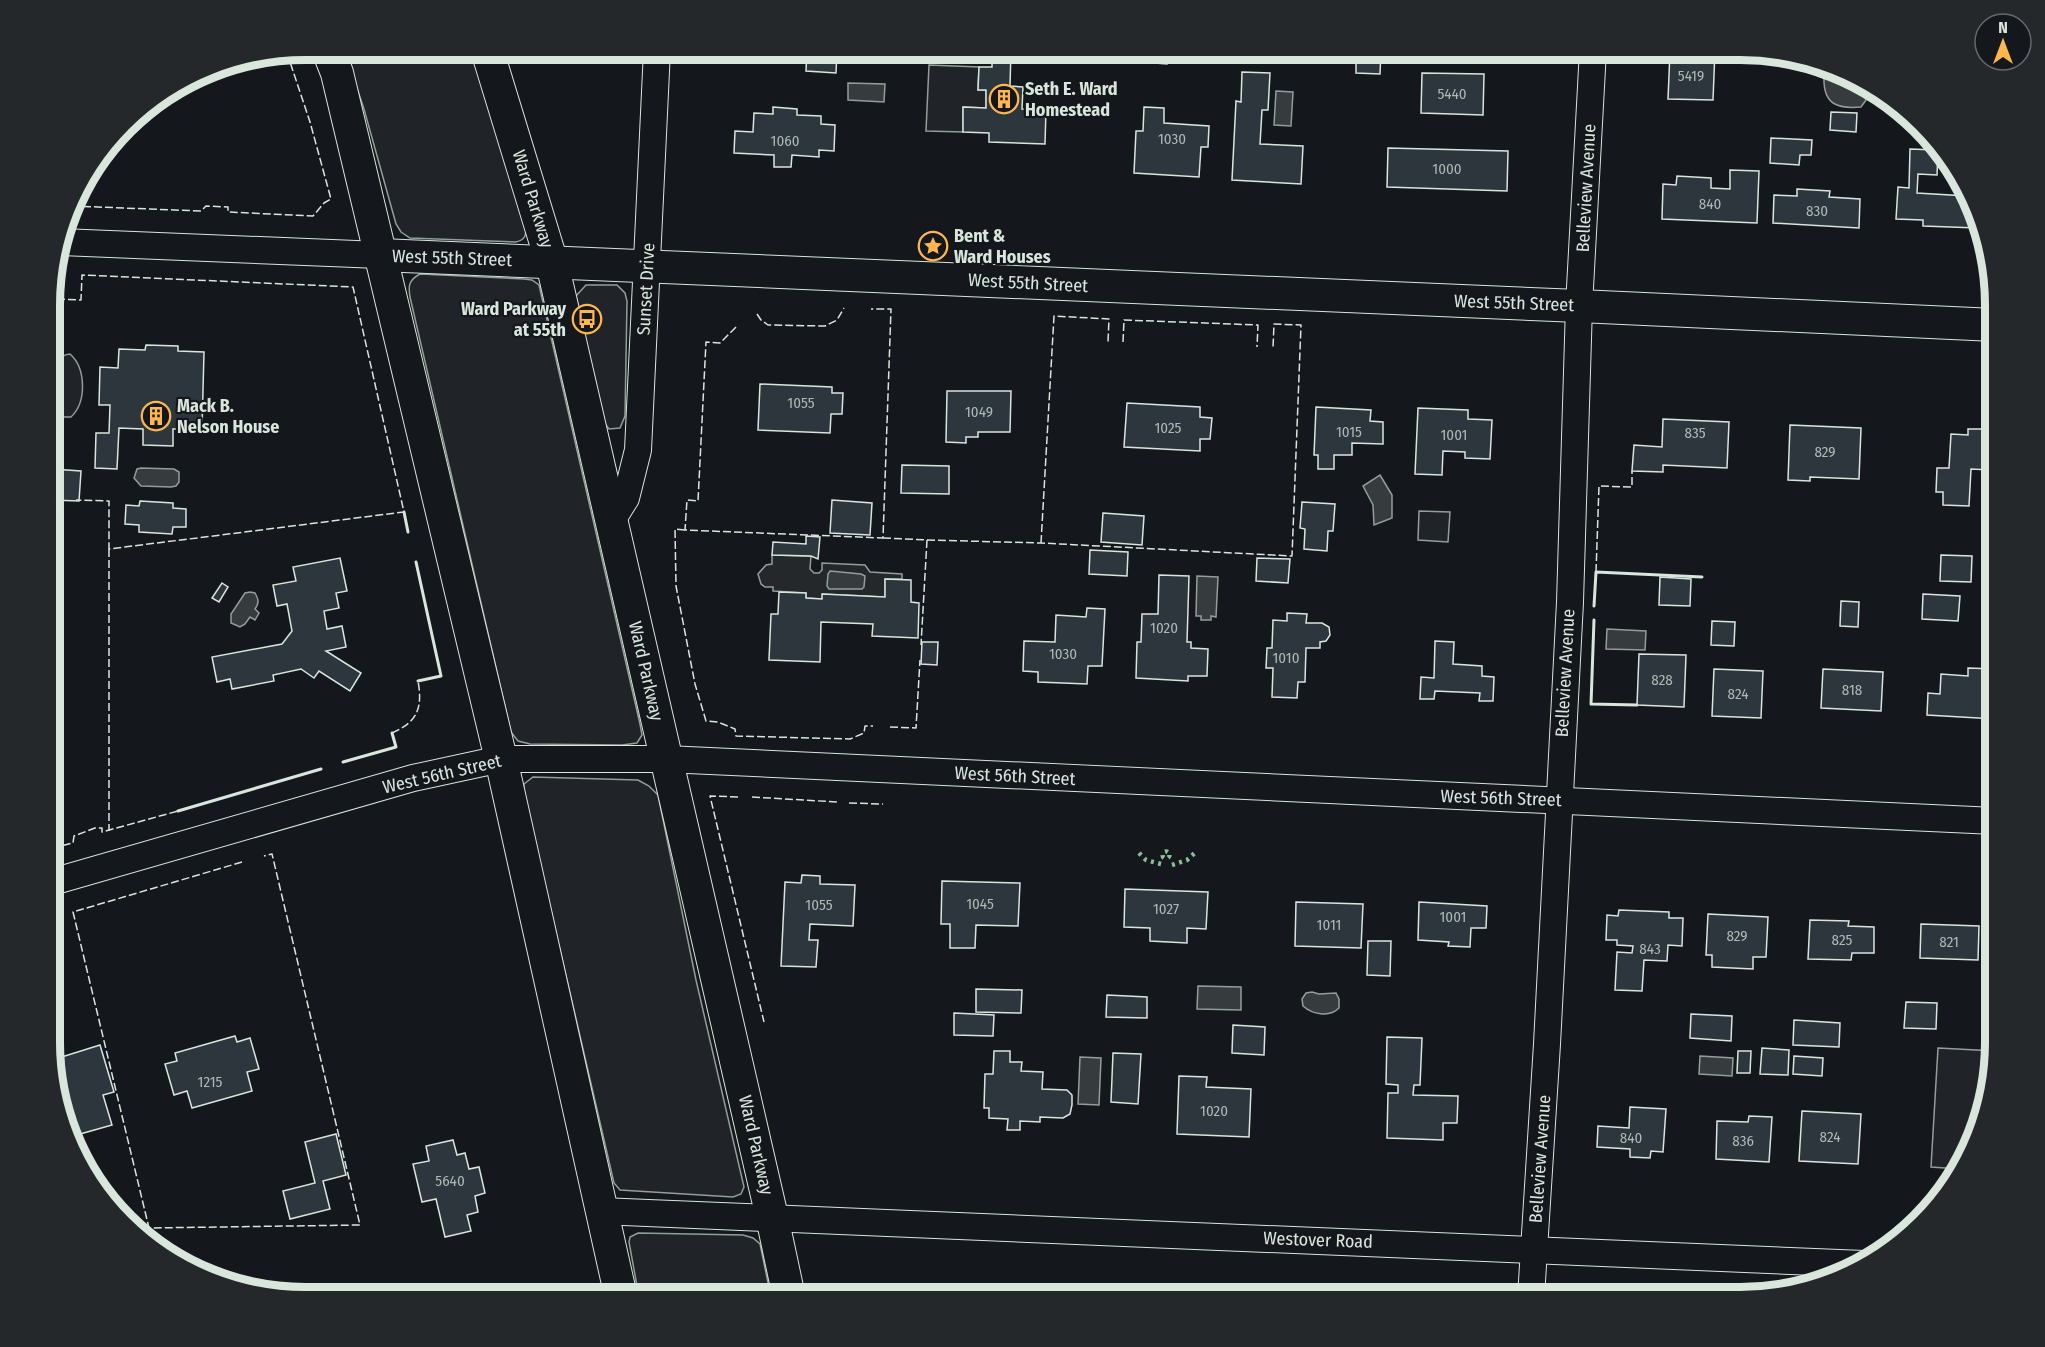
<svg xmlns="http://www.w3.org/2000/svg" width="2045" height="1347" viewBox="0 0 2045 1347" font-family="'Fira Sans Condensed',sans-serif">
<rect width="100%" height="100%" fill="#14181c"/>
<g fill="#202428" stroke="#939e99" stroke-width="1.5">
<path d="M344,50H479L526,223C526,234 527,239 516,242L410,238L401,232L396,224L364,109Z"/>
<path d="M929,65L979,67L978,90H986V108L963,107V132L926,131Z"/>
<path d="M420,274L524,279L532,280L539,285L640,724L642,735L637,743L622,745L530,744L518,741L511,732L410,297C408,285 409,280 420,274Z"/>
<path d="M586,285H617L625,293L627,301L625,416L620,428L609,429L603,421L576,296Z"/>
<path d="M70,354C86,368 87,402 71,417C70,417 62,417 61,417C48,412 43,356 70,354Z"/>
<path d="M1419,511L1450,512L1448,542L1418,540Z"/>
<path d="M533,777L638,780L649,786L658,795L696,980L744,1187L741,1194L733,1197L620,1190L614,1183L524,794V784Z"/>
<path d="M1938,1048L1995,1051L1982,1124L1960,1169L1931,1167Z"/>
<path d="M638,1233L743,1235L753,1238L760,1244L771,1297H639L629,1242L630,1237Z"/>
</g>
<path fill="#24282b" stroke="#939e99" stroke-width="1.5" d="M772,555L811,556L810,569L814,573H819L822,570V563L865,565L870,572L902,574V579H885V597L823,594L822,599L806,598V593L773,591V587H765L761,584L758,574L766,565L772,564Z"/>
<g fill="#363b3e" stroke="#939e99" stroke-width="1.5">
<path d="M1828,74H1835L1840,81L1864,93L1866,100L1861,107C1838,109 1823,105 1824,77Z"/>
<path d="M848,83L885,84L884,102L848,100Z"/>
<path d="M1276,91L1293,92L1291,126L1274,125Z"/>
<path d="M141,468L174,469L179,472V482L176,486L171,487L141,486L134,478L137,469Z"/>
<path d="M1380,475L1392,495V518L1374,525L1373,505L1363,486Z"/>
<path d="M830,571L861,574L865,576L864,587L862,589H829L827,586L828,574Z"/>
<path d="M1197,576L1218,577L1216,617L1211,616V620H1201V616H1196Z"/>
<path d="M250,592L255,593C259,600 259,603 255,609L259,613L255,620L250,617L245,624L240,627L231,623V614L245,593Z"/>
<path d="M1607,629L1646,631L1645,650L1606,649Z"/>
<path d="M1198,986L1241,987V1010L1197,1009Z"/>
<path d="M1312,992L1319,994L1336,993L1339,999V1008C1329,1018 1312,1014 1303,1006L1302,999L1306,993Z"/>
<path d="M1700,1056L1733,1058L1732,1076L1699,1074Z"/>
<path d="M1080,1057L1101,1058L1099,1105L1078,1104Z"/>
</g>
<g fill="#2c363c" stroke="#d8e6dc" stroke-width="1.5">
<path d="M807,50H837L836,73L806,71Z"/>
<path d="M992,50H1011L1010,86L1023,87L1022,109L1046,110L1045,144L989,142V133L963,132V107L986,108V90H978L979,67H992Z"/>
<path d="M1129,50H1168L1167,64L1128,61Z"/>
<path d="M1331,50H1381L1380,74L1356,73V61L1331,60Z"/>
<path d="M1677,50H1715L1713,100L1668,99L1670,52H1677Z"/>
<path d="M1242,72L1270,73L1268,110H1262L1260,144L1303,146L1301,184L1232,180L1236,101L1241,102Z"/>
<path d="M1422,73L1484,74L1483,115L1421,113Z"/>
<path d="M773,107L797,109V115L821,116V124L835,125L834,151L819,150V157L792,155L791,167H774V155L734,153L735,131L753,132L754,113L773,114Z"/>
<path d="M1144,107L1164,108V123L1209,126L1208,147H1201L1199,177L1134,173L1136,131H1143Z"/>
<path d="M1831,112L1857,113L1856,132L1830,130Z"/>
<path d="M1771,138L1812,140L1811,155H1800L1799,165L1770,163Z"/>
<path d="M1388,148L1508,151L1507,191L1387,187Z"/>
<path d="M1910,149L1936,150L1938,153L1937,175L1918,174L1917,193L1967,196L1977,228L1923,226V220L1896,219L1898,187L1909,188Z"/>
<path d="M1730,170L1759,171L1757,223L1662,219L1663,184L1676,185L1677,176L1711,178V188L1730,189Z"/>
<path d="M1797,189L1830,191L1829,197L1860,199L1859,228L1773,223L1774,195L1797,196Z"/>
<path d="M146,345L178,346V351L204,352L202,429H173V446L143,445V429L119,428L117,469L95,468L96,433H109L110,405H99L100,367L118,368L119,349L145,350Z"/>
<path d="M760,384L832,387V393H843L842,414H831L830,433L758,430Z"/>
<path d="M947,391H1011L1010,432H978V437H966V443L946,442Z"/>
<path d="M1127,403L1200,407V417L1212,418L1210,439H1200V451L1124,447Z"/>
<path d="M1316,407L1371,410L1370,421L1383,422V444L1352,443V455H1334V469H1318V455H1314Z"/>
<path d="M1418,408L1468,410V419L1492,420L1490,459L1465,458V452L1443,451L1442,475L1415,474Z"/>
<path d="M1663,419L1729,422L1727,468L1663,465V472L1632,471L1634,445L1662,447Z"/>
<path d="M1790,425L1861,428L1859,479L1810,477V481L1788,480Z"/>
<path d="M1968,429H1989V434H1995V464H1991V470L1971,469L1969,506L1943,505V492H1936L1937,468H1949L1951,434L1968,435Z"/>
<path d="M902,465L949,466V494L901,493Z"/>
<path d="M52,469L81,471L79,501L52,500Z"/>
<path d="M832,500L872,503L870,535L830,533Z"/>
<path d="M140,501L173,503V508L186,509V527H173L172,534L139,532V525L125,524L126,505L139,506Z"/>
<path d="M1302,502L1335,504L1333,531H1328L1327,551L1304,549L1305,529L1300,528Z"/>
<path d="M1103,513L1144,516L1142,545L1101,542Z"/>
<path d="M806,536L820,537L818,559L811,556L772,555L773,542L806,544Z"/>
<path d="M1090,550L1128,552L1127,576L1089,574Z"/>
<path d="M1941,555L1972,556L1971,582L1940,581Z"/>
<path d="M340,558L347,591L336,593L339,608L324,611L327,629L342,626L346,647L326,651L361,673L350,691L319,671L314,678L301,669L273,675L274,681L232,689L230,679L217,682L212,657L282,644L292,631L287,604L277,606L273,585L296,581L293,567Z"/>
<path d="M1257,558L1290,559L1288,583L1256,581Z"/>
<path d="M1159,575L1189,576L1187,642H1191V648L1208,649L1207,676H1188V681L1136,678L1137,642H1141L1142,614H1158Z"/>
<path d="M1660,577L1691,579L1690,606L1659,605Z"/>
<path d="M885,579L911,580V602L919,603L918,638L872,636L873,624L821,622L820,662L769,660L771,614H778L779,592L806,593V598L822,599V594L885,597Z"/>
<path d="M222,583L228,587L219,602L212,598Z"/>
<path d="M1923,594L1960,596L1958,621L1922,619Z"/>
<path d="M1841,601L1859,602L1858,627L1840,626Z"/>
<path d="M1087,608L1105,609L1102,666H1088L1087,684L1038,682V672L1023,671L1024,641L1055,642L1056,615L1086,617Z"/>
<path d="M1287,613L1307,614L1306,623H1322L1329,627L1330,635L1326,641L1320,642V648H1306L1305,682H1298L1297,698L1272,697L1273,668H1266L1267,648H1272L1273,620L1287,621Z"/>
<path d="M1712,621L1735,622L1734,646L1711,645Z"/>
<path d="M1435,641L1454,642L1453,664L1482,666V676L1494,677L1493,701H1479L1480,693L1435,691L1434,699H1420L1421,677L1434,678Z"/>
<path d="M922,642H938L937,665L921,664Z"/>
<path d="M1639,654L1686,655L1684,707L1637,705Z"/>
<path d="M1968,668L1995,669V719L1927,715L1928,693L1940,694L1941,674L1968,676Z"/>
<path d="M1714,669L1763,671L1761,718L1712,716Z"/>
<path d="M1823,669L1883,672L1881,711L1821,708Z"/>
<path d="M802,875L820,876V884L855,885L853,926L810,924L809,940H818L816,967L781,966L785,882L801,883Z"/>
<path d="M942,881L1020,883L1018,926L976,925L975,948H950V924H941Z"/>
<path d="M1125,889L1208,892L1206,929L1187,928V943L1150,941V928L1124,927Z"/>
<path d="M1296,902L1363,904L1361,948L1295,946Z"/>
<path d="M1419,902L1487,906L1486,928H1471L1470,947L1448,946L1449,942L1418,940Z"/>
<path d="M1619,910L1669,912V918H1683L1682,946L1668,945L1667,961L1644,960L1642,991L1615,990L1617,952L1632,953L1633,946L1617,945V940H1606L1607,915L1618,916Z"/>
<path d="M1708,914L1768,917L1766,957H1753V969L1712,967V955H1706Z"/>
<path d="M1810,920L1849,921L1848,926L1874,927V953H1852L1851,960L1808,959Z"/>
<path d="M1921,924L1979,926L1978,960L1920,958Z"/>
<path d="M1368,941H1391L1390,976L1367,975Z"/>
<path d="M976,989L1022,990L1021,1013L976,1012Z"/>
<path d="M1107,995L1147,997V1018L1106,1017Z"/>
<path d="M1906,1002L1937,1003L1936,1029L1904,1028Z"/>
<path d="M954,1013L994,1015L993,1036L954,1035Z"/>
<path d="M1691,1014L1732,1016L1731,1041L1690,1038Z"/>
<path d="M1794,1020L1840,1023L1839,1047L1793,1045Z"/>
<path d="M1233,1025L1265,1027L1264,1055L1232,1053Z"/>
<path d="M235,1036L237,1042L250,1038L259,1069L247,1072L252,1091L192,1108L187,1091L174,1095L165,1064L177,1061L175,1053Z"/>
<path d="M1387,1037L1422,1038L1420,1085H1414L1413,1095L1458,1096L1457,1123H1443V1140L1387,1138L1388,1093H1398V1085L1386,1084Z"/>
<path d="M100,1045L114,1092L103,1095L112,1125L73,1136L52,1075V1060Z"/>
<path d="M1762,1048L1789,1050L1788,1075L1760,1074Z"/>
<path d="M994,1051H1010V1062H1022L1021,1071L1043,1072L1042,1089L1067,1090L1072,1095V1105L1070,1114L1063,1118L1040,1117V1122L1020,1121V1130H1007L1008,1119L989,1118V1108H984L985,1074H993Z"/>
<path d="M1738,1051H1751L1750,1073H1737Z"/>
<path d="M1113,1053L1141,1054L1138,1104L1111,1102Z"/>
<path d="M1794,1056L1823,1058L1822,1076L1793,1074Z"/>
<path d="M1179,1076L1207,1077L1206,1087L1251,1089L1249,1137L1177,1134Z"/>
<path d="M1630,1107L1666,1109L1663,1152L1651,1151L1650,1158L1630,1157V1149L1597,1147L1598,1126L1629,1128Z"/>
<path d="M1802,1111L1861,1114L1858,1164L1799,1161Z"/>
<path d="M1749,1116L1772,1117L1769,1162L1716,1159L1717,1121L1748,1122Z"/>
<path d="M336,1134L346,1175L323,1181L330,1209L290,1219L283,1191L315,1183L305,1142Z"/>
<path d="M453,1140L457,1155L465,1153L469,1169L479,1167L485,1193L475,1196L478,1212L467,1215L471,1231L445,1237L436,1199L422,1202L413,1164L429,1161L426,1146Z"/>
</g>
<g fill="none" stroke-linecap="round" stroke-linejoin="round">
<g stroke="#d8e6dc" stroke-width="28">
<g id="minor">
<path d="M61,242L380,255"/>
<path d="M611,522L626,498L638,450L657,50"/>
<path d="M52,882L413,778L501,759H666L1995,821"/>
<path d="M600,1211L1864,1264"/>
<path d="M1531,1297L1547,1044L1570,602L1579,306L1593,50"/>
</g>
</g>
<g stroke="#d8e6dc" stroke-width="34">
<g id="major">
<path d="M328,50L337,73L501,759L621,1297"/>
<path d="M487,50L552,263L772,1217L789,1297"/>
<path d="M380,255L1579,306L1995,325"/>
</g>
</g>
<use href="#minor" stroke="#14181c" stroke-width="26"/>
<use href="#major" stroke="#14181c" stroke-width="32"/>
<g stroke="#8ac095" stroke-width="4.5" stroke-dasharray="3 4.5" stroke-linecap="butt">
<circle cx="1166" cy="855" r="3.5"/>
<path d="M1139,853L1146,860L1161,864"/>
<path d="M1172,865L1187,860L1197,851"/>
</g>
<g stroke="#d8e6dc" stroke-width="1.5" stroke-dasharray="8 3" stroke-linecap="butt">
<path d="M72,206L201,211L206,206L228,207V212L313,216L324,203L331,199L310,122L287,53"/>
<path d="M52,272H58L57,299L81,300L82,275L353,287L404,512L109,549V501L76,500"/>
<path d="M757,314L761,320L768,325L825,326L837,320L844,308"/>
<path d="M736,327L720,343L706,342L698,501L687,500L685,530L883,538L891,309H871"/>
<path d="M1123,342L1124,320L1258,325L1257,347"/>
<path d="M685,530L675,529L676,586L695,684L706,721L718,722L735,729L736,736L850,739L864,733L865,726H873"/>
<path d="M883,538L927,540L921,645"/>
<path d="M927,540L1041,543L1292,556L1301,325L1274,324L1273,348"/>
<path d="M1041,543L1054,316L1109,319L1108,342"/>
<path d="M109,549V831"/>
<path d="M1596,572L1599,486L1632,487V471"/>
<path d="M890,727L916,728L920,660"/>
<path d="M392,733C417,722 423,709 418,681"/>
<path d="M738,797L710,796L764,1022"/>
<path d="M752,797L837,802"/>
<path d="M849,803L883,804"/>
<path d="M52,848L73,843L74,836L95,828H102V832L178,811"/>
<path d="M242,862L73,912L149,1228L360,1225L272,854L264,856"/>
<path d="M376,1297V1294L408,1297"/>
</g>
<g stroke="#d8e6dc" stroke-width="3">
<path d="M404,512L408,532"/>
<path d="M416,562L441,676L418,681"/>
<path d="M1594,606L1596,572L1702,577"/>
<path d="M1594,620L1591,704L1637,705"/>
<path d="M343,762L396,747L392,733"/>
<path d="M178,811L321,769"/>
</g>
</g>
<defs>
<g id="building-ring" transform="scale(1.5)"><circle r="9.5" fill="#14181c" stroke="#ffb74d" stroke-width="1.5"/><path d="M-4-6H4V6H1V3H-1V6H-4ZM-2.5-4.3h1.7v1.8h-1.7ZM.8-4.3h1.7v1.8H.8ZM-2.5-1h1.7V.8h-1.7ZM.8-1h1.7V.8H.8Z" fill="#ffb74d"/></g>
<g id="sight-ring" transform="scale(1.5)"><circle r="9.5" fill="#14181c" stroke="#ffb74d" stroke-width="1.5"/><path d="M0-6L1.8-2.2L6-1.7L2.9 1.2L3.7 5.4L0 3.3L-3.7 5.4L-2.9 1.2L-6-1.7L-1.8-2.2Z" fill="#ffb74d"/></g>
<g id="bus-ring" transform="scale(1.5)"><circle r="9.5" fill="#14181c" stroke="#ffb74d" stroke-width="1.5"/><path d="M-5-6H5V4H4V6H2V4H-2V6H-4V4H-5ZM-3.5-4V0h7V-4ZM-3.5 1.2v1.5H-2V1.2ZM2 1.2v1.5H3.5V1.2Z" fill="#ffb74d"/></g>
</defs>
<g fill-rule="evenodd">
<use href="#building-ring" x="1004" y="99"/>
<use href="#sight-ring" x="933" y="246"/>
<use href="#bus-ring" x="587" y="319"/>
<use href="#building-ring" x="156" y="416"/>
</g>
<g text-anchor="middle" stroke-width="4.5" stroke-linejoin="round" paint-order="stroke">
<g font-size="15" fill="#adbab4">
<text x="1691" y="81">5419</text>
<text x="1452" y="99">5440</text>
<text x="1172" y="144">1030</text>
<text x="785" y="146">1060</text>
<text x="1447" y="174">1000</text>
<text x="1710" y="209">840</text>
<text x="1817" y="216">830</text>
<text x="801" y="408">1055</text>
<text x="979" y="417">1049</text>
<text x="1168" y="433">1025</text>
<text x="1349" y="437">1015</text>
<text x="1695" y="438">835</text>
<text x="1454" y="440">1001</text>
<text x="1825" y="457">829</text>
<text x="1164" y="633">1020</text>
<text x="1063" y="659">1030</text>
<text x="1286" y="663">1010</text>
<text x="1662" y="685">828</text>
<text x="1852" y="695">818</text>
<text x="1738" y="699">824</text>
<text x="980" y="909">1045</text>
<text x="819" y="910">1055</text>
<text x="1166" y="914">1027</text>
<text x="1453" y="922">1001</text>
<text x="1329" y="930">1011</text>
<text x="1737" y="941">829</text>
<text x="1842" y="945">825</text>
<text x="1949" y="947">821</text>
<text x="1650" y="954">843</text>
<text x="210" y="1087">1215</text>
<text x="1214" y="1116">1020</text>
<text x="1830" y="1142">824</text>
<text x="1631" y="1143">840</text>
<text x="1743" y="1146">836</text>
<text x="450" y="1186">5640</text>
</g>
<g font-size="18" font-weight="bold" fill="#d8e6dc" stroke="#14181c" text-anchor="start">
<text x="1025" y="95">Seth E. Ward<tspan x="1025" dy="21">Homestead</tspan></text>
<text x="954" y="242">Bent &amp;<tspan x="954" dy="21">Ward Houses</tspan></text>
<text x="566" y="315" text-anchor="end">Ward Parkway<tspan x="566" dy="21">at 55th</tspan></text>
<text x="177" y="412">Mack B.<tspan x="177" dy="21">Nelson House</tspan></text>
</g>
<g font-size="18" fill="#d8e6dc" stroke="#14181c">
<text transform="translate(1586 188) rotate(-87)" y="6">Belleview Avenue</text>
<text transform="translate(533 199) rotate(73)" y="6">Ward Parkway</text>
<text transform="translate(452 258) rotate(2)" y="6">West 55th Street</text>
<text transform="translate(1028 283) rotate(3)" y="6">West 55th Street</text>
<text transform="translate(646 289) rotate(-87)" y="6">Sunset Drive</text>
<text transform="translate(1514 303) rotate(2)" y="6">West 55th Street</text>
<text transform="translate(646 671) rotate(77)" y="6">Ward Parkway</text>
<text transform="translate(1565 673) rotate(-87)" y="6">Belleview Avenue</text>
<text transform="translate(442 774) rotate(-13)" y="6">West 56th Street</text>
<text transform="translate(1015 776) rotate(3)" y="6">West 56th Street</text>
<text transform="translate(1501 798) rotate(2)" y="6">West 56th Street</text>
<text transform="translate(756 1145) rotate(77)" y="6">Ward Parkway</text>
<text transform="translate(1540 1159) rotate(-86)" y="6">Belleview Avenue</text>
<text transform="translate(1318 1240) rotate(2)" y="6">Westover Road</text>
</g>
</g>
<path d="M0 0H2045V1347H0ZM305 60H1740A245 245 0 0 1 1985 305V1042A245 245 0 0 1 1740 1287H305A245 245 0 0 1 60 1042V305A245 245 0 0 1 305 60Z" fill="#24282b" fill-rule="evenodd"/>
<path fill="none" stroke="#d8e6dc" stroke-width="8" d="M305 60H1740A245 245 0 0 1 1985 305V1042A245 245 0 0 1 1740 1287H305A245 245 0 0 1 60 1042V305A245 245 0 0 1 305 60Z"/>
<g transform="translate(2003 42)"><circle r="28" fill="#14181c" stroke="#626a69" stroke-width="1.5"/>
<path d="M0-4.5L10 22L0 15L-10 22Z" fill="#ffb74d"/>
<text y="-9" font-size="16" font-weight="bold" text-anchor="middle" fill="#d8e6dc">N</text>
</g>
</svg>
